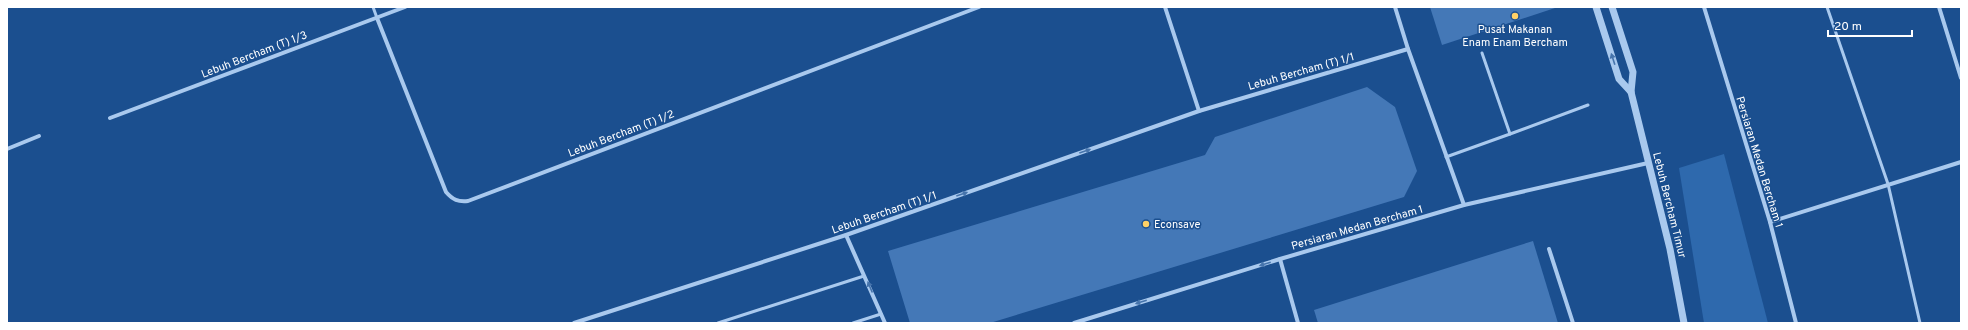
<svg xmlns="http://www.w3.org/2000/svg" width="1968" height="330" viewBox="0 0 1968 330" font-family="Overpass,sans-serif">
<rect width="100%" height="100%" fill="#1b4f8f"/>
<path fill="#2e69ad" d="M1724,154L1768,323H1704L1679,168Z"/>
<g fill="#4478b7">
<path d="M1430,7H1558L1442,45Z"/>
<path d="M1367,87L1395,107L1417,171L1404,197L990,323H910L888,251L1205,155L1215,137Z"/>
<path d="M1533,241L1558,323H1318L1314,310Z"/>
</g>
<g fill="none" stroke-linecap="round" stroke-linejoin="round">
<g stroke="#a9c9ee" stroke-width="3">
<path d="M373,7L377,18"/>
<path d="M1827,7L1888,184L1920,323"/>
<path d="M1510,134L1588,105"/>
<path d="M1446,157L1510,134L1482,53"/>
<path d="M718,323L864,276"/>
<path d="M853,323L881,314"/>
</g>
<g stroke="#a9c9ee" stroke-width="4">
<path d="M1165,7L1199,111L1408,49"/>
<path d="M1395,7L1408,49L1464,205"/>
<path d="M1704,7L1770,222L1796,323"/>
<path d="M1939,7L1961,78"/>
<path d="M377,18L446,192C453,200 458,202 468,201L979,7"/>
<path d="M110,118L405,7"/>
<path d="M7,149L39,136"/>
<path d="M1770,222L1961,162"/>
<path d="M846,235L885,323"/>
<path d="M1549,249L1573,323"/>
<path d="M1280,259L1298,323"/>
<path d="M574,323L846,235L1199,111"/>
<path d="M1074,323L1280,259L1464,205L1648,163"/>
</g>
<g stroke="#a9c9ee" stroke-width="7">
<path d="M1596,7L1619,79L1631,92"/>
<path d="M1612,7L1633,72L1631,92L1670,249L1684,323"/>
</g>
</g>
<defs><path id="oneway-solid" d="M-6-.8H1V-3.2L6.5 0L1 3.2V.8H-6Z"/></defs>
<g fill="#4674ac">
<use href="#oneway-solid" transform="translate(1613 59) rotate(-108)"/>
<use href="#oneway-solid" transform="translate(1085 151) rotate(-19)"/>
<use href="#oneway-solid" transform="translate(962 194) rotate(-19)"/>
<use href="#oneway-solid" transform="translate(1265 264) rotate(163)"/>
<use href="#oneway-solid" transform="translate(870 287) rotate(-113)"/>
<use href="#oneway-solid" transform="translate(1141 302) rotate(163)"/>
</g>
<g fill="#ffd166" stroke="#1b4f8f" stroke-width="1.5">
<circle cx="1515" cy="16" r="4"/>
<circle cx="1146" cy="224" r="4"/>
</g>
<g text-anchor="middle" stroke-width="3" stroke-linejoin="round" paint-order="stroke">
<g font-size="11" fill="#fff" stroke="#1b4f8f">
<text x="1515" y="33">Pusat Makanan<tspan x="1515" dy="13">Enam Enam Bercham</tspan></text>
<text x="1154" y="228" text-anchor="start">Econsave</text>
</g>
<g font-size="11" fill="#fff" stroke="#1b4f8f">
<text transform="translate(254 54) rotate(-21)" y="4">Lebuh Bercham (T) 1/3</text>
<text transform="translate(1301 71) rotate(-16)" y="4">Lebuh Bercham (T) 1/1</text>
<text transform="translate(621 133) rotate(-21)" y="4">Lebuh Bercham (T) 1/2</text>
<text transform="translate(1760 162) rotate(73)" y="4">Persiaran Medan Bercham 1</text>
<text transform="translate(1670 205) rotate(76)" y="4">Lebuh Bercham Timur</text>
<text transform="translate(884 212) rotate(-19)" y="4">Lebuh Bercham (T) 1/1</text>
<text transform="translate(1357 227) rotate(-16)" y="4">Persiaran Medan Bercham 1</text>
</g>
</g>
<rect width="1968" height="330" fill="none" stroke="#ffffff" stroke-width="16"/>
<path d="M1828 30v6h84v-6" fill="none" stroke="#ffffff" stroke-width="2"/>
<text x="1834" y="30" font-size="12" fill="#ffffff" stroke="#1b4f8f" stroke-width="3" paint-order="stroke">20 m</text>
</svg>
